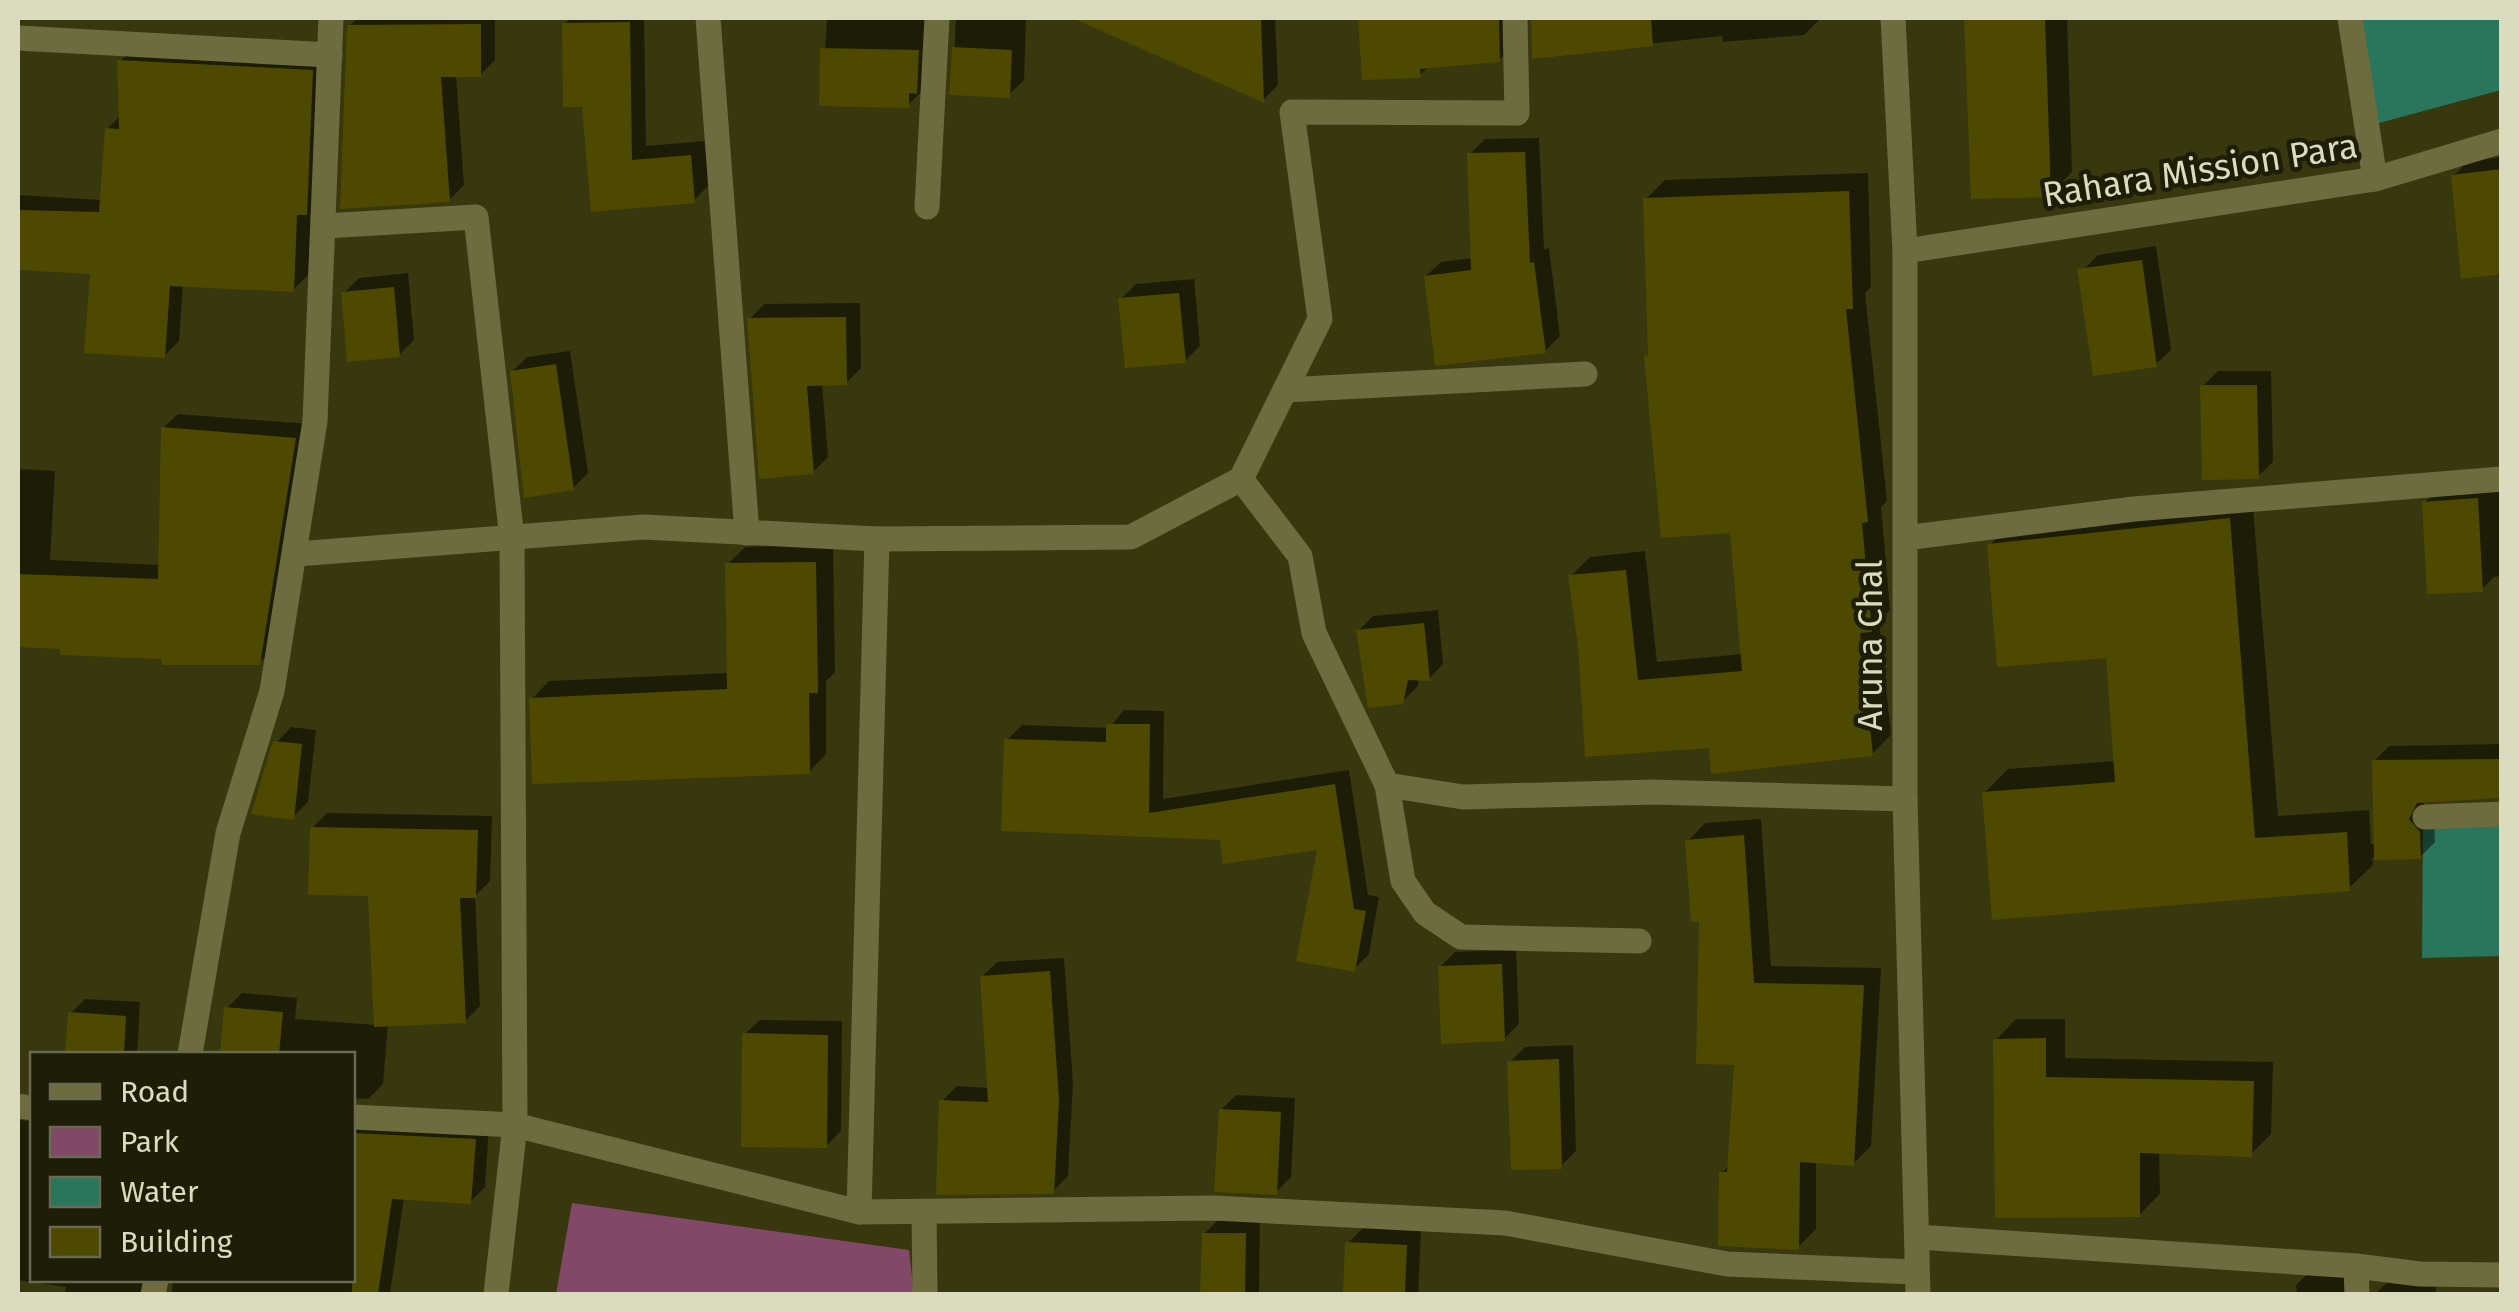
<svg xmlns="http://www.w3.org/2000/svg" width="2519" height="1312" viewBox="0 0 2519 1312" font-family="'Fira Sans',sans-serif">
<rect width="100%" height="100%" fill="#38370e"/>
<path fill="#824868" d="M572,1203L909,1250L914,1294H556Z"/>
<g fill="#2a765c">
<path d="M2360,18H2501V90L2368,126Z"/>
<path d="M2501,824V956L2422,958L2423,827Z"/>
</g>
<g fill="#0007">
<path d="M358,18H495V60L480,75H456L464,185L449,200L349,26Z"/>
<path d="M571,18H644L646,146L705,141L709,185L694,200L593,209L584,104L564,24Z"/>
<path d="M827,18H934L923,90L908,105L822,103Z"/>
<path d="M956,18H1026L1024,80L1009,95L952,93Z"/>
<path d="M1078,18H1275L1278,85L1263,100Z"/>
<path d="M1361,18H1515L1516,43L1499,60L1430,65L1420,75L1365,78Z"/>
<path d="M1532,18H1821L1804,35L1723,42L1722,36L1534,56Z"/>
<path d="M1966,18H2067L2072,172L2050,194L1973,197Z"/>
<path d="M135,46L326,56L321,197L311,207L308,275L293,290L183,284L179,341L164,356L92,271L18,267V195L101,200L107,129L121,115L120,61Z"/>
<path d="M1539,138L1544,249L1549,248L1560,336L1545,351L1426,276L1441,262L1473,258L1470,154L1485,139Z"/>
<path d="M2502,157V272L2453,176L2468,161Z"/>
<path d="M1868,173L1871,287L1865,293L1887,501L1881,507L1890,610L1879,621L1891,735L1872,754L1711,746L1581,646L1571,576L1590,557L1645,551L1657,662L1743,654L1732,530L1650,353L1646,199L1665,180Z"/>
<path d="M2156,246L2171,350L2156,364L2083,270L2098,255Z"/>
<path d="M408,273L414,340L399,355L344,293L359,278Z"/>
<path d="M1194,279L1200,346L1185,361L1121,299L1136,284Z"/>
<path d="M860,303L861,368L846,383H822L828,457L813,472L750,319L764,304Z"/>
<path d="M570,351L588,473L573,488L512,372L527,357Z"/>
<path d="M2218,371H2271L2273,462L2258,476L2203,386Z"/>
<path d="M178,414L309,424L274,648L259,663L18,645V469L55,471L50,560L160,565L163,428Z"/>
<path d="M2502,484V576L2494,577L2482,589L2424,503L2439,488Z"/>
<path d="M2252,495L2278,816L2369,810L2371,844H2376L2374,761L2389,746L2502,744V798L2421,800L2434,817L2435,842L2420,857L2372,858L2373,865L2349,888L1984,793L2008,769L2116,761L2108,656L1990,545L2013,521Z"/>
<path d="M833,545L835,672L826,681V754L809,772L532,699L549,681L729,673L728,564L745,547Z"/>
<path d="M1438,610L1443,664L1429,679L1419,678L1418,686L1402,702L1358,631L1373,616Z"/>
<path d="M1124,710L1164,711L1163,799L1349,770L1368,895L1379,897L1369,954L1354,969L1320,847L1222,837L1004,829L1007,740L1022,725L1109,728Z"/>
<path d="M291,727L316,730L308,802L293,817L276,743Z"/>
<path d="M327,813L492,816L490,881L475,896L480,1006L465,1021L388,1024L383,1084L368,1099L352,1098V1054H223L227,1008L242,993L297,998L295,1019L376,1025L371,893L312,828Z"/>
<path d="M1761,819L1771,966L1881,968L1871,1146L1853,1164L1816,1161V1229L1798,1247L1722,1173L1730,1165L1737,1063L1701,919L1688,841L1705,823Z"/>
<path d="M1516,950L1519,1024L1504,1039L1440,967L1455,952Z"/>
<path d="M1064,958L1073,1083L1068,1176L1053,1191L942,1101L957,1086L990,1088L982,977L997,962Z"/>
<path d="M85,999L140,1002L137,1054H68L70,1014Z"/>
<path d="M2016,1019H2065V1058L2273,1062L2271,1134L2251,1154L2159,1151L2160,1194L2139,1215L1996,1040Z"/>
<path d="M760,1020L842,1021L841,1131L826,1146L745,1034Z"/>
<path d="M1573,1045L1576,1151L1561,1166L1510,1062L1525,1047Z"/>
<path d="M1236,1095L1295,1098L1291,1177L1276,1192L1221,1110Z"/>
<path d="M352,1107L489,1125L485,1187L470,1202L404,1197L390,1294L172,1292L173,1280H352Z"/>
<path d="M18,1120L32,1121V1280H154L149,1294H65L66,1287L18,1280Z"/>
<path d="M1219,1219H1260L1259,1294H1203L1204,1234Z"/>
<path d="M1363,1228L1421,1231L1418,1294H1346L1348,1243Z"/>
<path d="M2355,1269L2357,1287L2370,1294H2297L2296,1285L2311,1270Z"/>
<path d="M2435,1278L2436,1294H2375L2391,1279Z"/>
</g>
<g fill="#4d4a00">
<path d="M1072,18H1261L1264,103Z"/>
<path d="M1358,18H1499L1500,62L1420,69L1421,78L1362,80Z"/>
<path d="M1531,18H1651L1653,46L1532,59Z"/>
<path d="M1964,18H2045L2051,197L1971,199Z"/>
<path d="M630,22L632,160L691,155L695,203L591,212L582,107H563L562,23Z"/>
<path d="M481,24V77H441L450,202L340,209L347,25Z"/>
<path d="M952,47L1012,50L1010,98L949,95Z"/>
<path d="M820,48L919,50L917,94L909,93V108L819,106Z"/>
<path d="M117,60L313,70L307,215H297L294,292L170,286L165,358L84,353L90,274L18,270V210L99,212L105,128L119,129Z"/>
<path d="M1525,152L1530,263L1534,262L1546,353L1435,366L1424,276L1471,270L1467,153Z"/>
<path d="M2502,169V274L2461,279L2451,175Z"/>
<path d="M1849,191L1853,309H1846L1868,522L1862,523L1872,632L1860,633L1873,756L1711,774L1709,748L1585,757L1578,646L1568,575L1626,570L1638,680L1742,671L1730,533L1661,538L1644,356L1648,355L1643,198Z"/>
<path d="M2142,260L2157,367L2093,376L2077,269Z"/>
<path d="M394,287L400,357L347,362L341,292Z"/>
<path d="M1179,293L1186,363L1125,368L1118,298Z"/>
<path d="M846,317L847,385L807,386L814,474L759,479L747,318Z"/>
<path d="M556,364L574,490L524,498L510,371Z"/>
<path d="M2200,385H2257L2259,479L2202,480Z"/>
<path d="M161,427L296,438L260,665H162V659L60,655V649L18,647V574L158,579Z"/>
<path d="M2478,498L2483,592L2427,594L2422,502Z"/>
<path d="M2230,518L2255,838L2347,832L2350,891L1992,920L1982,792L2115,782L2106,658L1997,667L1987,544Z"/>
<path d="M816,562L818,693H809L810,774L532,784L529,698L727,689L725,563Z"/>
<path d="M1424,623L1430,681L1408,680L1403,704L1368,708L1356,630Z"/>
<path d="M1106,724H1150L1149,813L1335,784L1354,909L1366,911L1355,972L1296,961L1317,850L1223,864L1220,840L1001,831L1004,739L1106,742Z"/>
<path d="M273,741L302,744L294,820L251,814Z"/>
<path d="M2502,759V798L2417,803L2409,819L2420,832L2421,859L2374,860L2372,760Z"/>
<path d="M310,827L478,830L476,898H460L466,1023L374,1027L368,896L308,895Z"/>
<path d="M1744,835L1754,983L1864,985L1854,1166L1800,1162L1799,1250L1718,1246L1719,1172H1727L1734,1065L1696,1064L1699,922H1691L1685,840Z"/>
<path d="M1502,964L1505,1041L1441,1044L1438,966Z"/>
<path d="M1050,971L1059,1100L1054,1194L936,1195L939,1100L988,1102L980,976Z"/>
<path d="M224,1007L283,1012L279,1054H220Z"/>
<path d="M68,1012L126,1016L124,1054H65Z"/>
<path d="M742,1033L828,1035L827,1148L741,1147Z"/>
<path d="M2046,1038V1077L2254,1081L2252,1157L2140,1153V1217L1995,1218L1993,1039Z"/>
<path d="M1559,1059L1562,1169L1511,1170L1507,1061Z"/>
<path d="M1219,1109L1281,1112L1277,1195L1214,1192Z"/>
<path d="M352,1133L476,1139L471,1204L392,1199L378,1294H352Z"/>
<path d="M1202,1233H1246L1245,1294H1200Z"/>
<path d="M1345,1242L1407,1245L1405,1294H1343Z"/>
</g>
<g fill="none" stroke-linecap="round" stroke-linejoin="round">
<g stroke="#6e6c3f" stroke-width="25">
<path d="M708,18L747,533"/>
<path d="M1893,18L1905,251V799L1918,1294"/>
<path d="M2350,18L2375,179"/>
<path d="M18,38L330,55"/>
<path d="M927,207L937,18"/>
<path d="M325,226L476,217L512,539L515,1125L352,1117"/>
<path d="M1905,251L2375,179L2502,141"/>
<path d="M1285,390L1585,374"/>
<path d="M1241,479L1300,556L1314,633L1387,785L1463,797L1653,792L1905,799"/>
<path d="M1905,538L2134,509L2502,479"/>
<path d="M297,554L644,527L877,539L1131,537L1241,479L1320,319L1292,112L1517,113L1515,18"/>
<path d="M1387,785L1403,881L1425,913L1461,937L1639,941"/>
<path d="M2425,817L2502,814"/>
<path d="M190,1054L228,833L272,691L315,421L331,18"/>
<path d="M18,1106L32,1108"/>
<path d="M859,1212L877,539"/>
<path d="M924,1212L925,1294"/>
<path d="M1918,1237L2356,1266L2420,1274L2502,1275"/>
<path d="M2356,1266L2357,1294"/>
<path d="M153,1294L156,1280"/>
<path d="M496,1294L515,1125L859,1212L1214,1208L1505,1223L1727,1264L1915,1272"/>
</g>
</g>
<g text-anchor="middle" stroke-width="9" stroke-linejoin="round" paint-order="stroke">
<g font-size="35" fill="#dbdbbf" stroke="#1e1d07">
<text transform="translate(2200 170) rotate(-9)" y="12">Rahara Mission Para</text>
<text transform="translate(1870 645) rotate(-90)" y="12">Aruna Chal</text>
</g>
</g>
<rect width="2519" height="1312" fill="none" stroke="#dbdbbf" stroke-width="40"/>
<rect x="30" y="1052" width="325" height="230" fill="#1e1d07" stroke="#6a6951" stroke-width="2.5"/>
<rect x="50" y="1084" width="50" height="15" fill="#6e6c3f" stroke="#6a6951" stroke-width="2.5"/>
<text x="120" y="1102" font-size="30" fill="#dbdbbf">Road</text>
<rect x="50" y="1127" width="50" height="30" fill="#824868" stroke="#6a6951" stroke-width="2.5"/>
<text x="120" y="1152" font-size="30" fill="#dbdbbf">Park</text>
<rect x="50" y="1177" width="50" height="30" fill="#2a765c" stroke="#6a6951" stroke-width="2.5"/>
<text x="120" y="1202" font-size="30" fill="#dbdbbf">Water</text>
<rect x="50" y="1227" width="50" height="30" fill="#4d4a00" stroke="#6a6951" stroke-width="2.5"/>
<text x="120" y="1252" font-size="30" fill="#dbdbbf">Building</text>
</svg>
